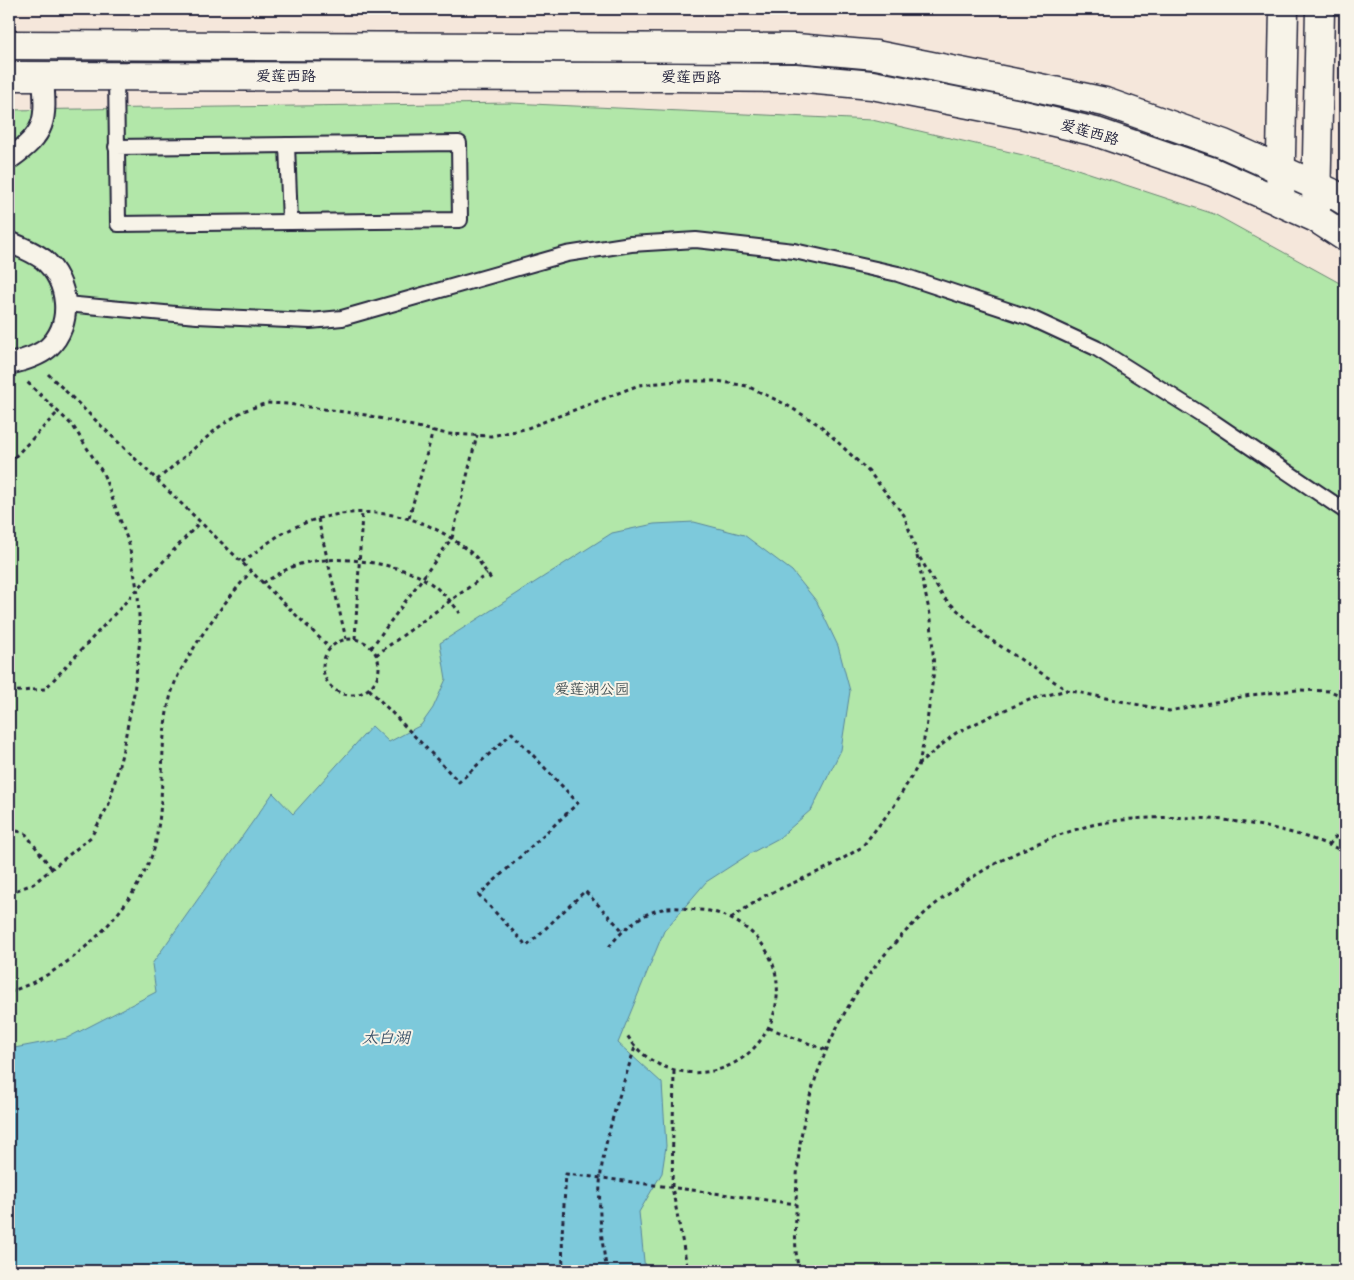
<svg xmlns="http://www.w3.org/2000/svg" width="1354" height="1280" viewBox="0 0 1354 1280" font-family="Kalam,'LXGW WenKai TC',sans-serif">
<rect width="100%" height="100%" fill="#f5e7db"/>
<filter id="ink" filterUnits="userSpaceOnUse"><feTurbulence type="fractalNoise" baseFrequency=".02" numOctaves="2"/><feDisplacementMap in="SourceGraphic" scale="10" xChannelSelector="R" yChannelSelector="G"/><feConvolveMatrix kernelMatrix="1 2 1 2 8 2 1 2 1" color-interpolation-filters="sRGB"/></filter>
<g filter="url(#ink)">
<path fill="#b2e7a9" stroke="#6a8472" d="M511,103L872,120L1062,164L1214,214L1345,286V1271H9V110Z"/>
<path fill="#7dc9db" stroke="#59869b" d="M694,522L744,535L792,571L817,602L838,646L850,691L841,750L812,809L779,838L751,853L706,882L664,931L618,1043L662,1083L666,1146L662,1173L639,1212L645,1271H9V1049L67,1038L156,992L152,964L273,793L293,814L372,726L389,742L421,725L433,708L446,679L440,643L612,533L654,524Z"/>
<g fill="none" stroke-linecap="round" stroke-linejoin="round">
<g stroke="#22223b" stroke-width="18">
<g id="service">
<path d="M116,76L118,224L460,220L459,143L116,147"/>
<path d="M287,145L290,222"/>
<path d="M66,304L197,316L310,321L342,318L567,254L631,244L696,240L794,251L898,274L1031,318L1096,348L1212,421L1345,511"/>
</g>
</g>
<g stroke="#22223b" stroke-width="24">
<g id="pedestrian">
<path d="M9,159C48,132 46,120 43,76"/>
<path d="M9,242C21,247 32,251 43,259C69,281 74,324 48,348C37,357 22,361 9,364"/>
</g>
</g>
<g stroke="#22223b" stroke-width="31">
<g id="secondary">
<path d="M1280,202L1284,9"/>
<path d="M1316,209L1320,9"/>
</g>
</g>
<g stroke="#22223b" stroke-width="31">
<g id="primary">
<path d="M9,45L796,48L876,55L1026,85L1105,102L1224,144L1330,192L1345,201"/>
<path d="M9,76L675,77L795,78L872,85L1020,114L1096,132L1213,172L1316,218L1345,237"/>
</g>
</g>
<g stroke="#22223b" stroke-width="3" stroke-dasharray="4 4" stroke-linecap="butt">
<path d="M48,374L330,648"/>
<path d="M9,463L58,412"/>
<path d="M157,480L219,427L243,411L267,403L288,404L366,415L447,434L491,436L525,429L639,385L678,381H717L747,386L785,404L821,426L870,473L904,515L917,553L943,597L988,638L1067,690"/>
<path d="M409,518L433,431"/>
<path d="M318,519L346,639"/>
<path d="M917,556L931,619L934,670L926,729L919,764"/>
<path d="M242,562C257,552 272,538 289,530C342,503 410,507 458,543C464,548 471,552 476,557C481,564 486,572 491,579"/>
<path d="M263,583C274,577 285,569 297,565C331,554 381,561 414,574C433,582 448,597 460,613"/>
<circle cx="351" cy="667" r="28"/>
<path d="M355,639L362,513"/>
<path d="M371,648L452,538L477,435"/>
<path d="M376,655L487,574"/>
<path d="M369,689L459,782L512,733L578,803L479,895L527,946L585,891L622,930"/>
<path d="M9,692L45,689L200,522"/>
<path d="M9,829L25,833L52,869"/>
<path d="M1329,845L1345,825"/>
<path d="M9,893L33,884L91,837L109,804L122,754L134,693L140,639L138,594L129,544L103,473L73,426L27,382"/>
<path d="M731,918L766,895L829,867L862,847L894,806L919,764L956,733L997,713L1032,699L1067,690L1169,711L1251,695L1297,690L1330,691L1345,697"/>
<path d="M609,947C624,928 643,911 668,908C677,907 688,909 698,910C714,910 730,917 743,926C812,974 769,1082 685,1072C660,1069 640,1056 627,1035"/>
<path d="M9,992C69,973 130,914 152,855C156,846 157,832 159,822C165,775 158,725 176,680C179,673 183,666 187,660C205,627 227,600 251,571"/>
<path d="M769,1028L826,1050"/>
<path d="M674,1071L672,1187L688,1271"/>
<path d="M563,1271L562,1235L566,1174L602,1178L796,1204"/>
<path d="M607,1271C600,1234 596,1191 604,1154C611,1118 624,1082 635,1047"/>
<path d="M799,1271C795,1254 795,1234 796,1216C796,1179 798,1143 807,1107C844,966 948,865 1088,826C1127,816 1182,816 1223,820C1265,825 1306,834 1345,852"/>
</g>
<use href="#service" stroke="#f7f3e8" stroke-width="14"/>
<use href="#pedestrian" stroke="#f7f3e8" stroke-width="20"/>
<use href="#secondary" stroke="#f7f3e8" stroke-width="28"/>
<use href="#primary" stroke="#f7f3e8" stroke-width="28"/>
</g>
</g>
<g text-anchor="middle" stroke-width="4" stroke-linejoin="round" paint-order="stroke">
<g font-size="15" fill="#22223b" stroke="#f7f3e8">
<text x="286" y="81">爱莲西路</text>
<text transform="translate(691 77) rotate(1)" y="5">爱莲西路</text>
<text transform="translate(1090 132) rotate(16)" y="5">爱莲西路</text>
</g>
<g font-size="15" fill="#465356" stroke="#f7f3e8">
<text x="592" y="694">爱莲湖公园</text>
</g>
<g font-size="16" font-style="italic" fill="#3d546b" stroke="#f7f3e8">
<text x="386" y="1043">太白湖</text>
</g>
</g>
<rect width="1354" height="1280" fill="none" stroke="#f7f3e8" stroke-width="30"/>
<rect x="15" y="15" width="1324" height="1250" fill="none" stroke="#22223b" stroke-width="2" filter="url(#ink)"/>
</svg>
